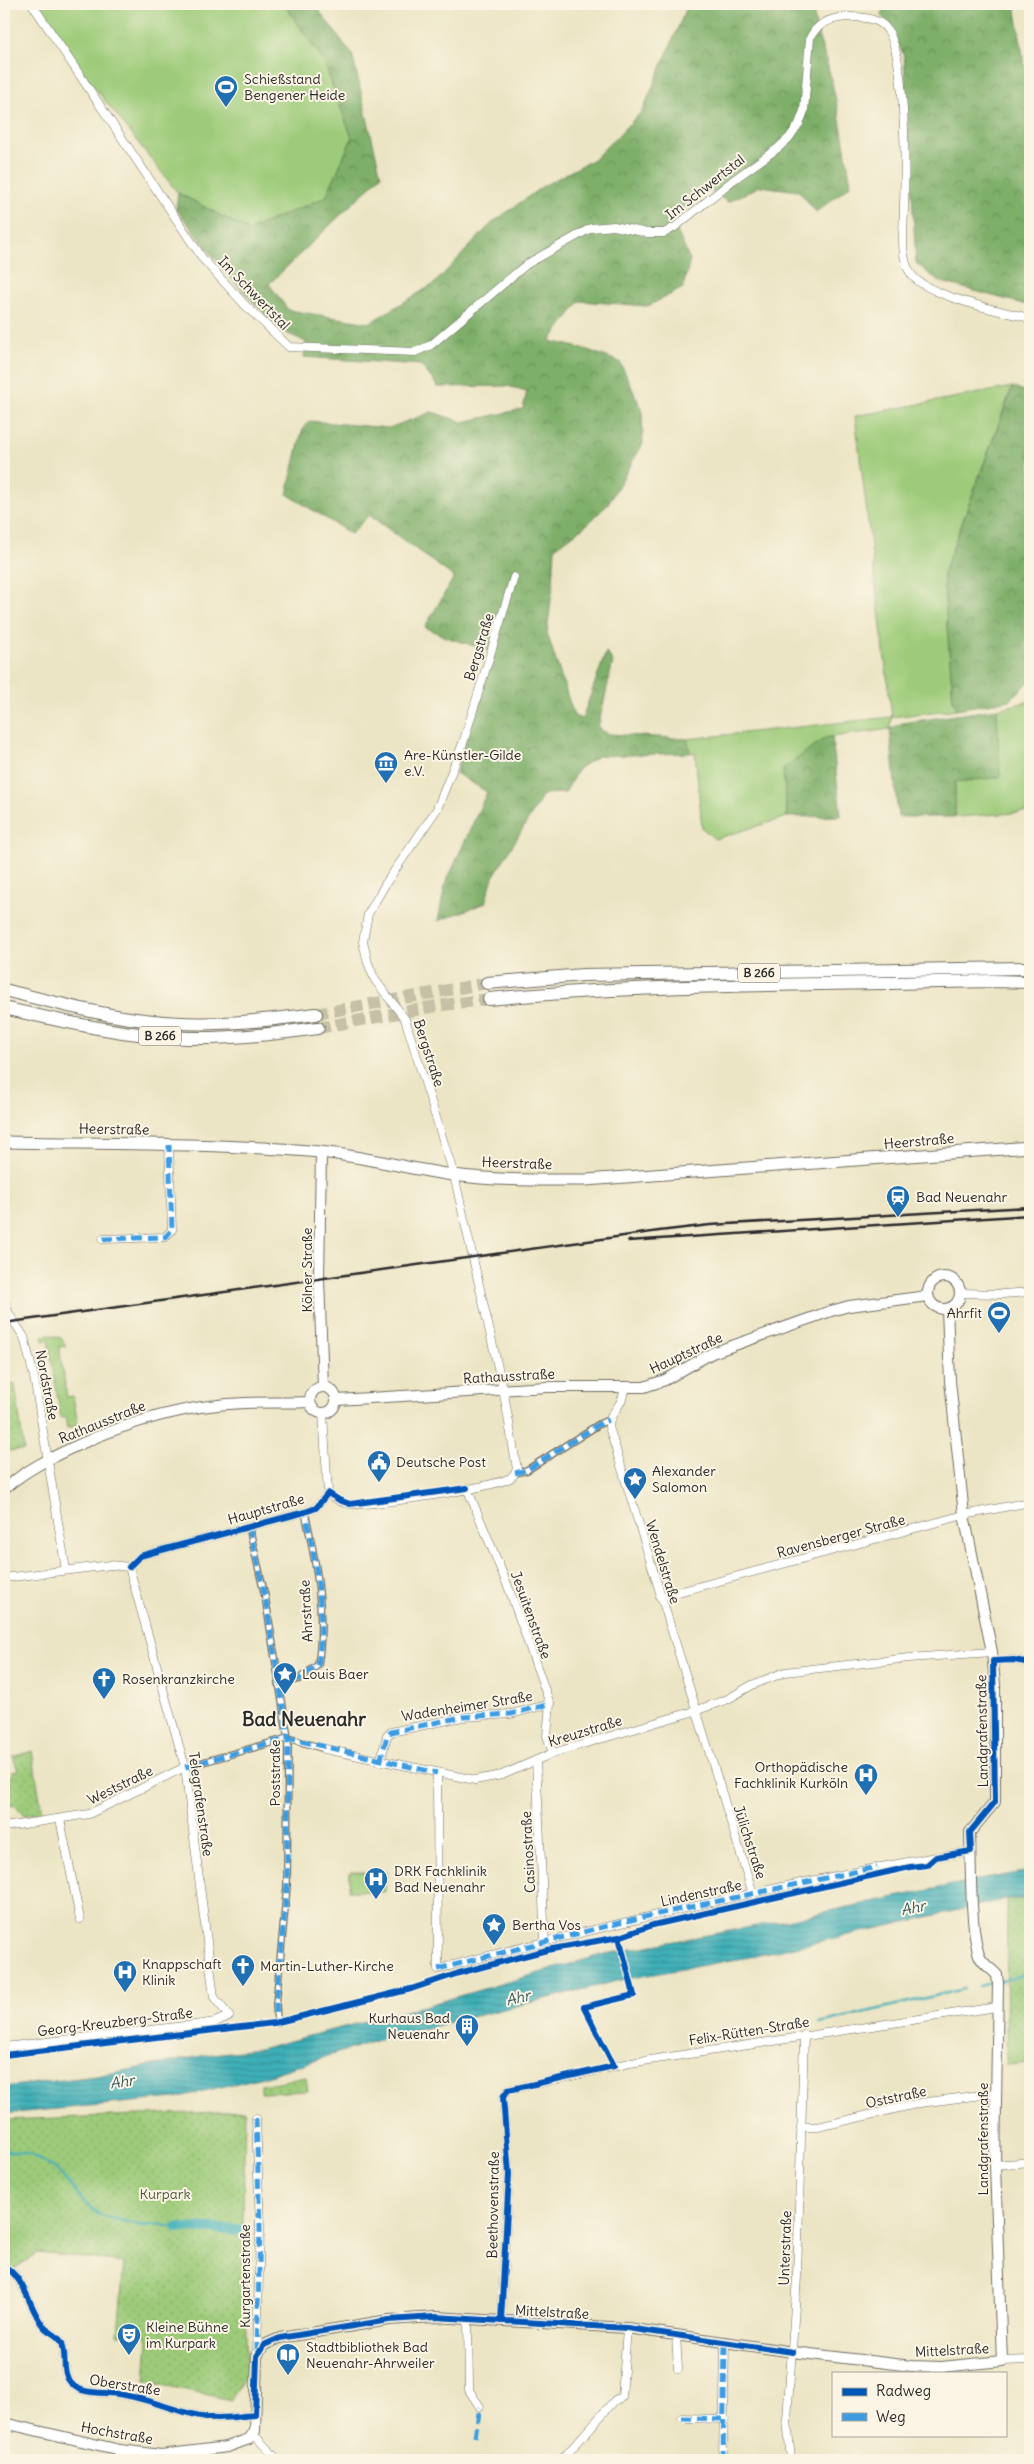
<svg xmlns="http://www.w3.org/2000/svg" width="1034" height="2464" viewBox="0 0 1034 2464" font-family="Delius,sans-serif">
<defs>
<pattern id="forest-crowns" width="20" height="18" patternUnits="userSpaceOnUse" patternTransform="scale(1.25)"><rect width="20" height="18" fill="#7eaf69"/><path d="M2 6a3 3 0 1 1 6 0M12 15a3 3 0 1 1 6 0" fill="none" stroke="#678f57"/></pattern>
<pattern id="park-dots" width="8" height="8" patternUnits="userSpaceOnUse" patternTransform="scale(1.25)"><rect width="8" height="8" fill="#9dcb79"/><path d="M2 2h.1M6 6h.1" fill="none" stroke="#87ae69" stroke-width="1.8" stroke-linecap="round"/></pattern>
<pattern id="water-rules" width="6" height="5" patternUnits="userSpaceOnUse" patternTransform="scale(1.25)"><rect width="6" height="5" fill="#3eafb7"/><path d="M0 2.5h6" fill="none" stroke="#348f95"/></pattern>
</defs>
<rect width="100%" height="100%" fill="#fcf5e5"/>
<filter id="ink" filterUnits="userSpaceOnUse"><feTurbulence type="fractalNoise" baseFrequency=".02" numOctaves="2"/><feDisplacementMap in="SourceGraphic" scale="10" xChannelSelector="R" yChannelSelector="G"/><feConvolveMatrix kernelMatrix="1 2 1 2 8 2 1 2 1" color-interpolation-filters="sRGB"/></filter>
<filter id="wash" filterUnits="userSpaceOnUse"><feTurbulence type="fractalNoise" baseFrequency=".0096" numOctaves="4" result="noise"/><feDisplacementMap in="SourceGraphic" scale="20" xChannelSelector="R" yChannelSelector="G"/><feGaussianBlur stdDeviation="1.12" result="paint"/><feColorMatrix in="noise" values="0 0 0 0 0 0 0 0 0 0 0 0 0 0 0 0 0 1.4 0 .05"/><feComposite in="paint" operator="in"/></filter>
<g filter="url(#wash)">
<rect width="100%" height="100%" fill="#ece5c5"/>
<g fill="#9dcb79" stroke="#647b52">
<path d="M38,4H284L323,60L352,138L326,197L248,230L178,193L87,78Z"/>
<path d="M1012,387L943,574L953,700L957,709L892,717L890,729L825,738L783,769L787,817L715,839L702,828L695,752L690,753L687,739L892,717L855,416Z"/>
<path d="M1030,701V812L955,817V782L999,777L997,709Z"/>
<path d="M51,1335L61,1338L66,1346L59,1347L67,1397L73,1396L78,1426L67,1428L65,1417L61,1418L48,1340L43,1341L42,1336Z"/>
<path d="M350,1872H386L385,1892L349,1891Z"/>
</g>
<g fill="url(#forest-crowns)" stroke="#546d4a">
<path d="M284,4H314L352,54L381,176L269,284L288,310L369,323L434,284L492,223L543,186L594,159L643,110L688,4H814C812,25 824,50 829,71C839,109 845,147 851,185L816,212L799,191L760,186L728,202L708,190L671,218L690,260L683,288L648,306L580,301L550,341L585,349L620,362L642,410L643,444L607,505L589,523L555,548L553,584L547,633L574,716L582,719L606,652L613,661L598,728L608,734L687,739L690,753L598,756L578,769L565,793L544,794L493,877L485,903L438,921L445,885L487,792L456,773L493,652L446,637L425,627L454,577L369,515L351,534L287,494L302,431L309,421L389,428L432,412L463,422L523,409L527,391L507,386L438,387L421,365L304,357L306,342L280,330L233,281L176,209L178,193L248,230L326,197L352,138L323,60Z"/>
<path d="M884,4H1015L1025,69L1030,72V306L938,281L916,263L904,55L882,15Z"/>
<path d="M1013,387L1030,393V681L1010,700L957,709L953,700L943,574Z"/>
<path d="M997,709L1000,777L955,782V817H898L890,729L902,723Z"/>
<path d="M832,737L841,816L787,817L783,769L825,738Z"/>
</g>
<g fill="url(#park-dots)" stroke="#647b52">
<path d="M15,1384L24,1450L4,1451V1387Z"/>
<path d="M32,1751L42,1812L24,1815L16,1806L6,1805L4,1791L9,1789L5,1779L13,1777L11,1773L18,1770L13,1757Z"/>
<path d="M1007,1899H1030V2063L1006,2065Z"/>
<path d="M306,2077L308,2091L261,2093V2085Z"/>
<path d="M245,2111L243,2220L247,2373L231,2400L145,2381L148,2340L145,2335L118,2334L124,2262L37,2253L13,2270L4,2263V2120Z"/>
</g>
<path fill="url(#water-rules)" stroke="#346d71" d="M1030,1871V1899H1007L755,1956L626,1979L378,2040L263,2077L175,2098L4,2114V2087L96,2076L212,2054L259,2049L424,2006L605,1954L772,1923L972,1881Z"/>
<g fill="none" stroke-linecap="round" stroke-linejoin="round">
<g stroke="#3eafb7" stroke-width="2.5">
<path d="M1000,1981L1030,1974"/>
<path d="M979,1986L995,1982"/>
<path d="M820,2023L964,1989"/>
<path d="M4,2150L29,2154L56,2169L86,2204L101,2216L144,2226L157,2224L177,2228"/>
</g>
<path stroke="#3eafb7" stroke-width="10" d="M177,2228L244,2230"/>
</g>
</g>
<g filter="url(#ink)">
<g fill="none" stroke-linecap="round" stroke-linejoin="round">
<g stroke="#c5c0a6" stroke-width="12" stroke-dasharray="12 6" stroke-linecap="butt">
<path d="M316,1014L487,983"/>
<path d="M318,1028L436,1006L489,999"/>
</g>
<g stroke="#6f6c61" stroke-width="8">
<g id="pedestrian">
<path d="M515,1473L527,1470L601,1423L609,1420"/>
<path d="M249,1527L265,1596L288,1738L287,1886L276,2004L277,2023"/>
<path d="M278,1684L299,1679L318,1665C326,1614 316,1562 305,1512"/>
<path d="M185,1767L288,1738L325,1749"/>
</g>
</g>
<g stroke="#6f6c61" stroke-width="9">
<g id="minor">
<path d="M32,4L203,259L245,305L289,347L415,352L431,345L527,264L591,228L614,226L647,233H664L675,227L732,181L778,148L789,138L799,124L804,111L810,38C817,23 831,18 847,17C859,17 877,17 886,28C907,53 905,172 904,207C904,227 899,257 911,274C926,296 1003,312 1030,318"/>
<path d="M103,1239L165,1237L172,1230L169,1145"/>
<path d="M960,1293L1002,1294L1030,1292"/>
<path d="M4,1299L9,1314L24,1337L34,1377L66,1570"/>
<path d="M624,1388C624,1407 608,1412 609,1427L753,1894"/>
<path d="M323,1413L328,1493"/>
<path d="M467,1488L509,1589L550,1704L547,1736L553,1753"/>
<path d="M328,1493C334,1498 341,1503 349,1504C371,1506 492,1488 510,1478C514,1476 515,1473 517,1469L504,1394L454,1175L405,1019L375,980L368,963L363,942L368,914L386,883L437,809L463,743L514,577"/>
<path d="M4,1578L111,1565L129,1567L140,1556L158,1551L305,1512L316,1508L328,1493"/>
<path d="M660,1597L964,1515L1030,1502"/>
<path d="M993,1661L1014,1660L1030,1663"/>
<path d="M325,1749L475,1780L502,1775L553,1753L695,1711L728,1699L752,1685L785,1672L909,1658L992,1652"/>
<path d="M536,1761L545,1941"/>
<path d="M380,1762L387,1736L391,1732L462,1717L511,1714L550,1704"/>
<path d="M437,1773L438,1969C614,1923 791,1881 971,1851"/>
<path d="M60,1819L80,1919"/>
<path d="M4,1827L89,1814L185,1767"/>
<path d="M4,2047L202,2024L215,2022L229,2016L214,1997L185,1767L129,1567"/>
<path d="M256,2118L260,2227L257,2356"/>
<path d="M801,2127H818L920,2103L997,2093"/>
<path d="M995,2165L1030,2162"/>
<path d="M4,2266C25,2278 29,2307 43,2326C49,2333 59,2335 62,2343C67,2357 61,2372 71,2383C80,2395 104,2392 118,2394C148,2398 176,2412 206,2417C221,2420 240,2416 255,2415"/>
<path d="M468,2320L469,2390L480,2407"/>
<path d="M501,2321L509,2174L503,2097L508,2090L630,2063L997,2007"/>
<path d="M676,2335L678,2369"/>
<path d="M1002,2361L1030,2360"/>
<path d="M682,2418L725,2419"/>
<path d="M253,2434L278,2460"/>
<path d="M118,2460L120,2450"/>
<path d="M558,2460L567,2454L615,2400L622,2397L627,2328"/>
<path d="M723,2460L725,2343"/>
<path d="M791,2460L787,2420L797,2277L804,2035"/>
</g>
</g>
<g stroke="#6f6c61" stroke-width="12">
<g id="tertiary">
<path d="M321,1152L319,1279L323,1387"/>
<circle cx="944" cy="1293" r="16"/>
<circle cx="323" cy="1400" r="13"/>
<path d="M337,1400L547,1387H644L665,1380L712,1353L831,1311L849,1306L928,1296"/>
<path d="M4,1489C26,1470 50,1458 76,1446C130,1421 185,1405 245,1403C267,1402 289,1403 310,1402"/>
<path d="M4,2423L120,2450L161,2455L227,2447L249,2439L255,2431L257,2356L264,2345L280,2338L389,2320L435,2317L627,2328L793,2352L912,2366L941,2367L1002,2361L995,2165L998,1984L997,1975C991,1968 982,1964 979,1955C970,1926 971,1865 970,1832L995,1802V1685L992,1652L964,1515L950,1381L947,1309"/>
</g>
</g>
<g stroke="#6f6c61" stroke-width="13">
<path id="secondary" d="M4,1142C108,1144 214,1143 319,1152C364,1156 408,1169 453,1175C497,1181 542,1180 586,1180L1030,1147"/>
</g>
<g stroke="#6f6c61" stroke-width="14">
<g id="trunk">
<path d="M487,983L583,975L1030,968"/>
<path d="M4,990C53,1002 103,1016 153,1021C208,1027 262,1021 316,1014"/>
<path d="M489,999C655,983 824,985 992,981L1030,982"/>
<path d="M4,1008C64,1022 126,1036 188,1038C232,1039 275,1034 318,1028"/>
</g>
</g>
<use href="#pedestrian" stroke="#fff" stroke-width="5.5"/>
<use href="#minor" stroke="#fff" stroke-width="8"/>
<use href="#tertiary" stroke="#fff" stroke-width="10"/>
<use href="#secondary" stroke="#fff" stroke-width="11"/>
<use href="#trunk" stroke="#fff" stroke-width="12"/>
<g stroke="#2b2b2b" stroke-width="2.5">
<path d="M628,1241L1030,1215"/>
<path d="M4,1323L659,1231L710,1225L1030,1207"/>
</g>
<g stroke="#3d9ce1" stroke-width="5" stroke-dasharray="10 5" stroke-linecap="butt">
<path d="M103,1239L165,1237L172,1230L169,1145"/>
<path d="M515,1473L527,1470L601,1423L609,1420"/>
<path d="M249,1527L265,1596L288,1738L287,1886L276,2004L277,2023"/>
<path d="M278,1684L299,1679L318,1665C326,1614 316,1562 305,1512"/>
<path d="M380,1762L387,1736L391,1732L462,1717L511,1714L550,1704"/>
<path d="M185,1767L288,1738L437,1773"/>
<path d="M438,1969L635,1919L877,1867"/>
<path d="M256,2118L260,2227L257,2351"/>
<path d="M682,2418L725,2419"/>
<path d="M475,2437L480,2407"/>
<path d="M723,2460L725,2343"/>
</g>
<g stroke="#fcf5e5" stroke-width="9">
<g id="cycleway">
<path d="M129,1567L140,1556L158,1551L305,1512L316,1508L328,1493L339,1500L350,1504L467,1488"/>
<path d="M4,2055L274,2023L411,1989L459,1973L547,1950L619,1937L653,1925L910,1867L927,1865L936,1857L971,1851L970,1832L995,1802L993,1661L1014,1660L1030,1663"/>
<path d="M4,2266C25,2278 29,2307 43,2326C49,2333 59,2335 62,2343C67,2357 61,2372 71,2383C80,2395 104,2392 118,2394C148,2398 176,2412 206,2417C221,2420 240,2416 255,2415L257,2356L264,2345L280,2338L389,2320L435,2317L627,2328L793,2352"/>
<path d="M501,2321L509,2174L503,2097L508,2090L614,2066L584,2007L634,1995L619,1937"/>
</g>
</g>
<use href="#cycleway" stroke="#0057b8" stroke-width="6"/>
</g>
</g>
<defs>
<g id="stadium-pin" transform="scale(1.25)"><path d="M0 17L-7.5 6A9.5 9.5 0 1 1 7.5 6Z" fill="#1f6fb2" stroke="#fcf5e5"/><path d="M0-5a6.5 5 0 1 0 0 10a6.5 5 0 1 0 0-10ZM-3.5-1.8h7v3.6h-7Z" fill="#fff"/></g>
<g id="museum-pin" transform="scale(1.25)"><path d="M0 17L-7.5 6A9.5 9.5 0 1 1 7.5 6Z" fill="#1f6fb2" stroke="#fcf5e5"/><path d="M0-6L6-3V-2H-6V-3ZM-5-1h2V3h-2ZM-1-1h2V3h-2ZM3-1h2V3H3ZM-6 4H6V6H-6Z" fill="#fff"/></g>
<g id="station-pin" transform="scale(1.25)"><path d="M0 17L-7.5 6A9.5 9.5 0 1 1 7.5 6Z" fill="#1f6fb2" stroke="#fcf5e5"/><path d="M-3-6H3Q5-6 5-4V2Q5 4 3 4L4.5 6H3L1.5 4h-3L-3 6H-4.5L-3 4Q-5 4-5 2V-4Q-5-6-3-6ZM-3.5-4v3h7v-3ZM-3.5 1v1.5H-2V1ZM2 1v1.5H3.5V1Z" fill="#fff"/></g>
<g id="civic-pin" transform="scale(1.25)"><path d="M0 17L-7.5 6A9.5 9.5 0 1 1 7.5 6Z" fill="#1f6fb2" stroke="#fcf5e5"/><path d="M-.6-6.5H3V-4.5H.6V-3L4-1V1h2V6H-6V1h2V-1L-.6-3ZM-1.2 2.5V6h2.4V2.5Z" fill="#fff"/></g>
<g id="sight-pin" transform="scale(1.25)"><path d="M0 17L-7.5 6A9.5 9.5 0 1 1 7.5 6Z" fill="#1f6fb2" stroke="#fcf5e5"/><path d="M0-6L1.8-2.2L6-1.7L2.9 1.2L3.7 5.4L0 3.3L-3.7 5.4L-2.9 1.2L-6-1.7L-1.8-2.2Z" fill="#fff"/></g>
<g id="church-pin" transform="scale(1.25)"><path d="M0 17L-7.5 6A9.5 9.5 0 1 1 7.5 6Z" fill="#1f6fb2" stroke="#fcf5e5"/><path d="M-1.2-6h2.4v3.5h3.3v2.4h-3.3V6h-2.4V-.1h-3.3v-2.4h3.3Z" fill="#fff"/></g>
<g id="hospital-pin" transform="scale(1.25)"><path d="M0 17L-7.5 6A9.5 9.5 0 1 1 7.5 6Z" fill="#1f6fb2" stroke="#fcf5e5"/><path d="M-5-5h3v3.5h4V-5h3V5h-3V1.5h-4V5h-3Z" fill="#fff"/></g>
<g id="building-pin" transform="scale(1.25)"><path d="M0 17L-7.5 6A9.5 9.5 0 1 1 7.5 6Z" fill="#1f6fb2" stroke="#fcf5e5"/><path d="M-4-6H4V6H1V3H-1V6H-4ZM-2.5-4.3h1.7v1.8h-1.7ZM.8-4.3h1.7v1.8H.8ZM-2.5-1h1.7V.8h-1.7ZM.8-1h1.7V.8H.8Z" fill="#fff"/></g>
<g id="theatre-pin" transform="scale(1.25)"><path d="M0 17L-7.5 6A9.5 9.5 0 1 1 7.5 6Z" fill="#1f6fb2" stroke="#fcf5e5"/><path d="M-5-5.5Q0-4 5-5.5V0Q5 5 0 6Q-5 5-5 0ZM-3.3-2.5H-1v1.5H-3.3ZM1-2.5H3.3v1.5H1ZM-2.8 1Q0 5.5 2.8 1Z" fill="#fff"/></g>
<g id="library-pin" transform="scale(1.25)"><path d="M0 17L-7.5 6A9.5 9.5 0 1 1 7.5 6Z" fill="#1f6fb2" stroke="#fcf5e5"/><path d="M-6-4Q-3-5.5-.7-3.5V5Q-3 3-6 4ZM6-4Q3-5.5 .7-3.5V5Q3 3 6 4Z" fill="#fff"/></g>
</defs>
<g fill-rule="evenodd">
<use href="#stadium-pin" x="226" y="87"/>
<use href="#museum-pin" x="386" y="763"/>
<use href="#station-pin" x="898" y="1197"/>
<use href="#stadium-pin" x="999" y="1313"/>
<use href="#civic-pin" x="379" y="1462"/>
<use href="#sight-pin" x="635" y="1479"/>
<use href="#sight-pin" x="285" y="1674"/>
<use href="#church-pin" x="104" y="1679"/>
<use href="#hospital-pin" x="866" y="1775"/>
<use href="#hospital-pin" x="376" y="1879"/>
<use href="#sight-pin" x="494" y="1925"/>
<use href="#church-pin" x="243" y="1966"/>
<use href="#hospital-pin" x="125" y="1972"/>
<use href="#building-pin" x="467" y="2026"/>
<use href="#theatre-pin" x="129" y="2335"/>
<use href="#library-pin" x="288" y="2355"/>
</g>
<g text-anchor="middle" stroke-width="4" stroke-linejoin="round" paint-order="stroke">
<g fill="#fcf5e5" stroke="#6a6863" stroke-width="1">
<rect x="738" y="963.5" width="42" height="19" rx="4"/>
<rect x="139" y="1026.5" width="42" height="19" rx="4"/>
</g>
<g font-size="12" font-weight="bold" fill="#2b2b2b">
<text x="759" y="977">B 266</text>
<text x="160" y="1040">B 266</text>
</g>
<g font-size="14" fill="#2b2b2b" stroke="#fcf5e5" text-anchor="start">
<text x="244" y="84">Schießstand<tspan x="244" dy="16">Bengener Heide</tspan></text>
<text x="404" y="760">Are-Künstler-Gilde<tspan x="404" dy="16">e.V.</tspan></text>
<text x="916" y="1202">Bad Neuenahr</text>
<text x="982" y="1318" text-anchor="end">Ahrfit</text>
<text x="396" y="1467">Deutsche Post</text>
<text x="652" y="1476">Alexander<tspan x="652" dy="16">Salomon</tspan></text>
<text x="302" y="1679">Louis Baer</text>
<text x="122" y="1684">Rosenkranzkirche</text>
<text x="848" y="1772" text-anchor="end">Orthopädische<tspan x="848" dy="16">Fachklinik Kurköln</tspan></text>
<text x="394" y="1876">DRK Fachklinik<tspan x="394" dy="16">Bad Neuenahr</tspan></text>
<text x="512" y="1930">Bertha Vos</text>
<text x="142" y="1969">Knappschaft<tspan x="142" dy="16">Klinik</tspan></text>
<text x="260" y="1971">Martin-Luther-Kirche</text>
<text x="450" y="2023" text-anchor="end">Kurhaus Bad<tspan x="450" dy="16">Neuenahr</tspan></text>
<text x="146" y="2332">Kleine Bühne<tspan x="146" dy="16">im Kurpark</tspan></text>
<text x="306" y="2352">Stadtbibliothek Bad<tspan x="306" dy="16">Neuenahr-Ahrweiler</tspan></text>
</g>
<g font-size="14" fill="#2b2b2b" stroke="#fcf5e5">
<text transform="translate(705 187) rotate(-38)" y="5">Im Schwertstal</text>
<text transform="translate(254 293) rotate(46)" y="5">Im Schwertstal</text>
<text transform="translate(479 647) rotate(-73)" y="5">Bergstraße</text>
<text transform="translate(429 1053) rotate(72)" y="5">Bergstraße</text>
<text transform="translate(114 1129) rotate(1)" y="5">Heerstraße</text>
<text transform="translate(919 1141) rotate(-5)" y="5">Heerstraße</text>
<text transform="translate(517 1163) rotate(2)" y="5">Heerstraße</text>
<text transform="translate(307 1270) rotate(-90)" y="5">Kölner Straße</text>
<text transform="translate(686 1353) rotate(-25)" y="5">Hauptstraße</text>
<text transform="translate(509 1376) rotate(-3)" y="5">Rathausstraße</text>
<text transform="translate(47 1385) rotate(79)" y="5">Nordstraße</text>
<text transform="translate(102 1422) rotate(-22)" y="5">Rathausstraße</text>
<text transform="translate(266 1509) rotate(-16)" y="5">Hauptstraße</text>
<text transform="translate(841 1536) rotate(-15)" y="5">Ravensberger Straße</text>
<text transform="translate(663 1562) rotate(73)" y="5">Wendelstraße</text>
<text transform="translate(306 1611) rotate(-93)" y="5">Ahrstraße</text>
<text transform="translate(531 1615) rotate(70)" y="5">Jesuitenstraße</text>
<text transform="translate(467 1706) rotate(-9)" y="5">Wadenheimer Straße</text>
<text transform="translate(585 1731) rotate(-17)" y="5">Kreuzstraße</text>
<text transform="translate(982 1731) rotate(-91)" y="5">Landgrafenstraße</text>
<text transform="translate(275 1773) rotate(-90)" y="5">Poststraße</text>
<text transform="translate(120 1785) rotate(-26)" y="5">Weststraße</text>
<text transform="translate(201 1804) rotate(82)" y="5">Telegrafenstraße</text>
<text transform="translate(750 1842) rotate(72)" y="5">Jülichstraße</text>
<text transform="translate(528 1852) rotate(-93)" y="5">Casinostraße</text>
<text transform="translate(701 1893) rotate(-12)" y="5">Lindenstraße</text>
<text transform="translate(115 2022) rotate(-7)" y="5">Georg-Kreuzberg-Straße</text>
<text transform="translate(749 2031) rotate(-9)" y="5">Felix-Rütten-Straße</text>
<text transform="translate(896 2097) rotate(-12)" y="5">Oststraße</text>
<text transform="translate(983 2139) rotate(-90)" y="5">Landgrafenstraße</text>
<text transform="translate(493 2205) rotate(-89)" y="5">Beethovenstraße</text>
<text transform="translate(785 2248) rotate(-88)" y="5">Unterstraße</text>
<text transform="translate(245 2276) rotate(-90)" y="5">Kurgartenstraße</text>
<text transform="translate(552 2312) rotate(3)" y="5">Mittelstraße</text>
<text transform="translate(952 2350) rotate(-3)" y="5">Mittelstraße</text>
<text transform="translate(125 2385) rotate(9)" y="5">Oberstraße</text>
<text transform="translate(117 2433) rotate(10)" y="5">Hochstraße</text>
</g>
<g font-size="14" fill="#4d5b42" stroke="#fcf5e5">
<text x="165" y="2199">Kurpark</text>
</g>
<g font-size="15" font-style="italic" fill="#32595c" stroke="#fcf5e5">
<text transform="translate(913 1908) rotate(-11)" y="5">Ahr</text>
<text transform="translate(518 1998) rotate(-13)" y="5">Ahr</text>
<text transform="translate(122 2082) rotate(-9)" y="5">Ahr</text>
</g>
<g font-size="19" font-weight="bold" fill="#2b2b2b" stroke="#fcf5e5">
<text x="304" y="1726">Bad Neuenahr</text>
</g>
</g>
<rect width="1034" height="2464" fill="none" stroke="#fcf5e5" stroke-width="20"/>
<rect x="832" y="2372" width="175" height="65" fill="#fcf5e5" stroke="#a8a49b"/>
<rect x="842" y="2388" width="25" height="8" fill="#0057b8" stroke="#a8a49b"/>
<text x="876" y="2396" font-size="15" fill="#2b2b2b">Radweg</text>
<rect x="842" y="2413" width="25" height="8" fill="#3d9ce1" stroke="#a8a49b"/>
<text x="876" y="2422" font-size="15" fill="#2b2b2b">Weg</text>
</svg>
